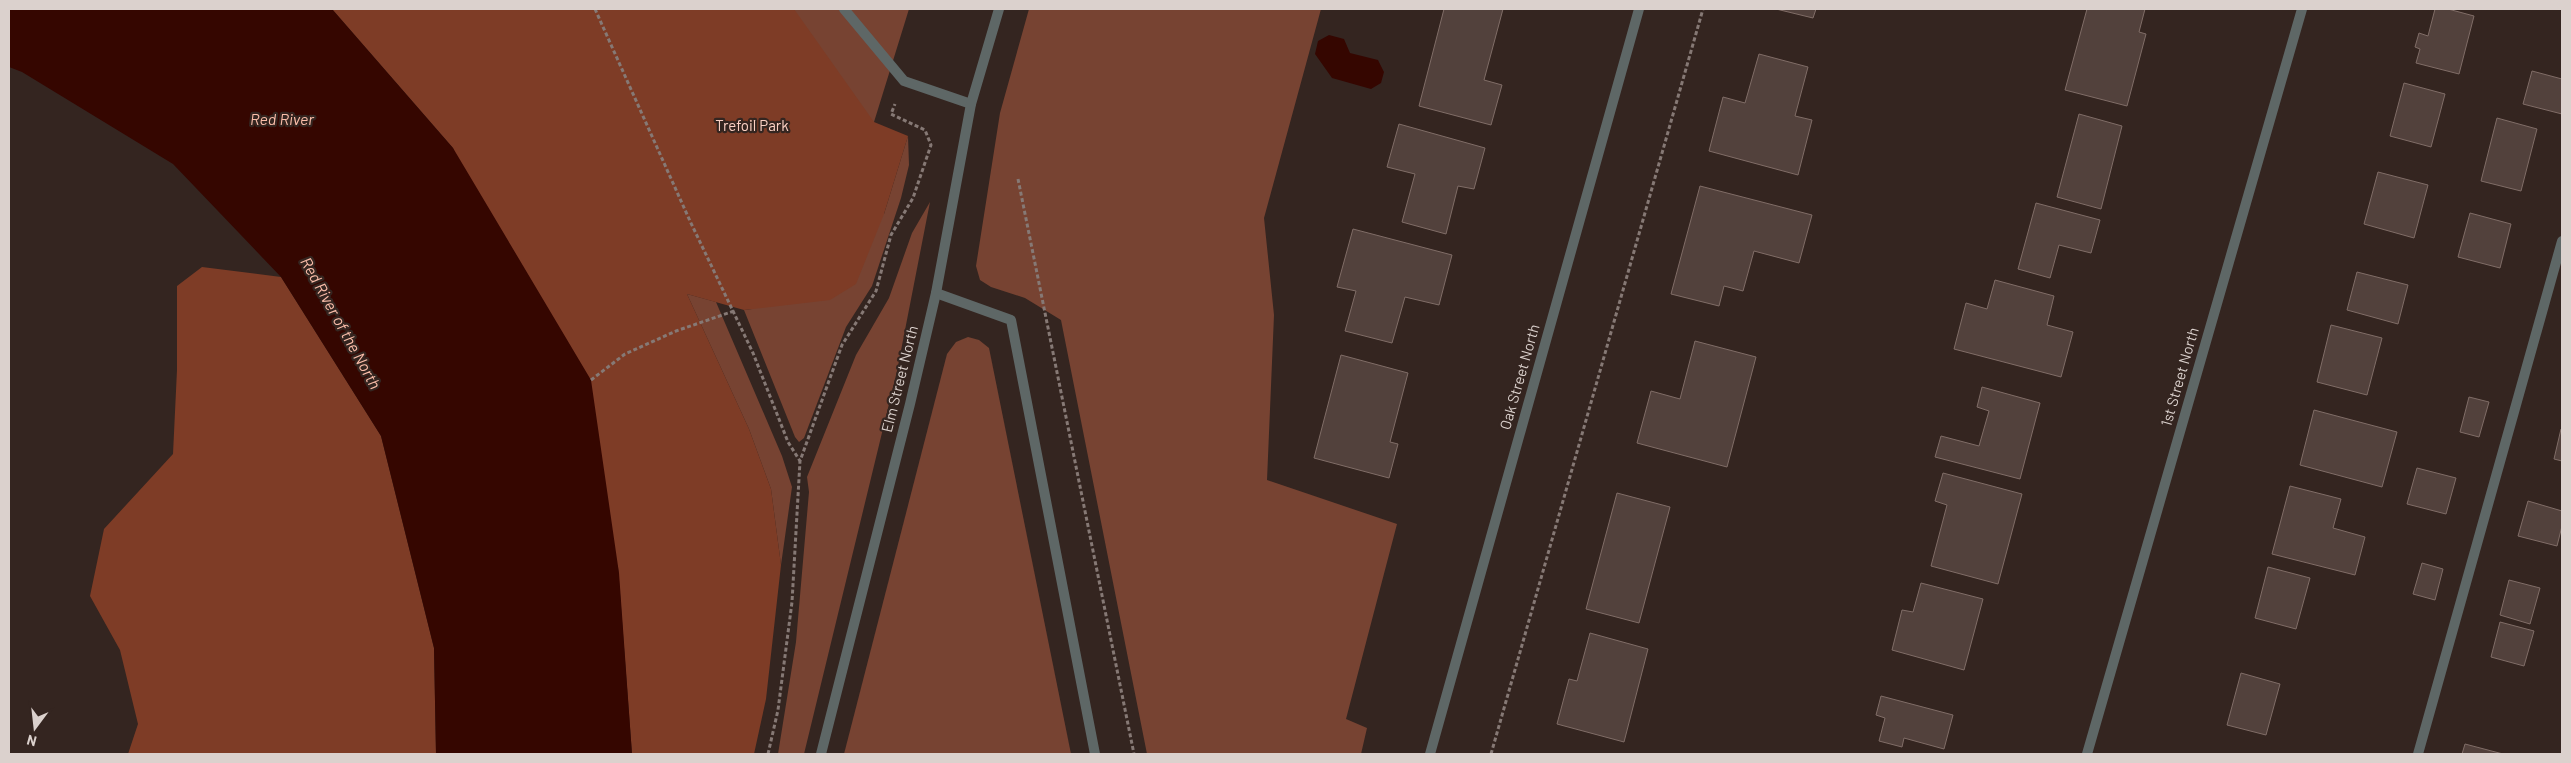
<svg xmlns="http://www.w3.org/2000/svg" width="2571" height="763" viewBox="0 0 2571 763" font-family="Barlow,sans-serif">
<rect width="100%" height="100%" fill="#342520"/>
<g fill="#774332">
<path d="M426,9H909L874,122L884,214L908,136L909,165L901,198L872,286L846,327L804,438L799,442L795,437L744,310L752,309Z"/>
<path d="M1029,9H1321L1264,218L1274,315L1267,480L1397,524L1346,719L1367,728L1361,754H1147L1061,320L1025,298L991,287L980,280L976,266L1000,113Z"/>
<path d="M930,202L897,371L804,754H778L796,642L809,492L807,477L856,355L889,298L912,233Z"/>
<path d="M687,294L716,302L782,456L792,487L781,565L771,489L749,429Z"/>
<path d="M968,337L979,340L989,348L1071,754H844L947,354L956,342Z"/>
</g>
<g fill="#7e3c26">
<path d="M332,9H794L874,122L908,136L884,214L856,284L830,300L744,310L687,294L749,429L771,489L781,565L766,699L754,754H632L618,567L453,148Z"/>
<path d="M202,267L281,277L381,436L434,648L436,754H128L138,724L120,650L90,596L104,529L173,454L177,370V286Z"/>
</g>
<g fill="#350600">
<path d="M9,9H332L453,148L591,380L619,573L632,754H436L434,648L381,436L281,277L173,164L22,72L9,67Z"/>
<path d="M1329,35L1344,39L1350,53L1378,60L1384,72L1381,83L1371,89L1332,78L1315,54L1318,41Z"/>
</g>
<g fill="#52413c" stroke="#806d67">
<path d="M1444,9H1503L1484,80L1502,85L1491,125L1419,106Z"/>
<path d="M1776,9H1816L1813,18Z"/>
<path d="M2087,9H2145L2139,32L2146,34L2127,106L2065,90Z"/>
<path d="M2435,9H2448L2474,16L2459,74L2416,63L2420,49L2415,47L2419,33L2428,36Z"/>
<path d="M1759,54L1808,67L1795,116L1812,120L1798,175L1709,151L1723,97L1745,103Z"/>
<path d="M2532,71L2562,79V114L2523,104Z"/>
<path d="M2404,83L2445,94L2431,147L2390,136Z"/>
<path d="M2079,114L2122,126L2101,209L2057,197Z"/>
<path d="M2497,118L2537,129L2521,191L2481,181Z"/>
<path d="M1399,124L1485,148L1474,189L1458,186L1446,234L1402,222L1415,174L1387,167Z"/>
<path d="M2378,172L2428,185L2414,238L2364,224Z"/>
<path d="M1700,186L1812,215L1799,263L1754,251L1743,291L1724,286L1719,306L1671,294Z"/>
<path d="M2036,203L2100,220L2091,253L2059,245L2050,278L2018,269Z"/>
<path d="M2470,213L2511,224L2500,268L2458,257Z"/>
<path d="M1353,229L1452,255L1439,305L1405,297L1392,343L1345,331L1356,291L1337,287Z"/>
<path d="M2357,272L2408,285L2398,324L2347,310Z"/>
<path d="M1995,280L2054,296L2047,325L2073,332L2061,377L1954,349L1966,303L1987,309Z"/>
<path d="M2331,325L2382,338L2367,395L2317,382Z"/>
<path d="M1695,341L1756,357L1727,467L1637,443L1651,391L1680,399Z"/>
<path d="M1341,355L1408,373L1390,442L1398,444L1389,478L1314,458Z"/>
<path d="M1982,387L2040,403L2020,479L1935,457L1941,436L1979,446L1989,411L1977,407Z"/>
<path d="M2469,397L2489,402L2479,437L2460,432Z"/>
<path d="M2314,410L2397,432L2382,487L2300,465Z"/>
<path d="M2561,429H2562V461L2554,459Z"/>
<path d="M2417,468L2456,478L2446,514L2407,504Z"/>
<path d="M1943,473L2022,494L1998,584L1931,566L1947,505L1935,501Z"/>
<path d="M2290,486L2341,499L2333,528L2365,537L2355,575L2272,554Z"/>
<path d="M1617,493L1670,507L1639,623L1586,609Z"/>
<path d="M2528,501L2562,511V526L2557,546L2518,536Z"/>
<path d="M2422,563L2443,569L2435,600L2413,594Z"/>
<path d="M2268,567L2310,578L2296,629L2255,618Z"/>
<path d="M2509,580L2540,588L2530,624L2500,615Z"/>
<path d="M1921,583L1983,599L1964,670L1892,650L1902,610L1913,612Z"/>
<path d="M2500,622L2534,631L2524,666L2491,657Z"/>
<path d="M1590,633L1648,649L1624,742L1557,724L1569,679L1577,681Z"/>
<path d="M2241,673L2280,684L2266,735L2227,725Z"/>
<path d="M1881,696L1953,715L1944,749L1904,738L1902,747L1879,741L1885,718L1876,715Z"/>
<path d="M2465,744L2503,754H2462Z"/>
</g>
<g fill="none" stroke-linecap="round" stroke-linejoin="round">
<g stroke="#867975" stroke-width="3" stroke-dasharray="4 2.5" stroke-linecap="butt">
<path d="M595,9L690,221L753,353L788,442L800,461"/>
<path d="M1018,179L1134,754"/>
<path d="M591,380L625,354L676,331L734,311"/>
<path d="M768,754L778,710L792,602L800,461L842,345L876,291L891,235L913,198L931,145L925,130L891,114L895,104"/>
<path d="M1491,754L1703,9"/>
</g>
<g stroke="#5e6766" stroke-width="10">
<path d="M936,293L1011,320L1095,754"/>
<path d="M2418,754L2562,241"/>
</g>
<g stroke="#5e6766" stroke-width="10">
<path d="M844,9L904,81L971,104"/>
<path d="M1430,754L1639,9"/>
<path d="M2087,754L2302,9"/>
</g>
<path stroke="#5e6766" stroke-width="10" d="M821,754L910,404L936,293L971,104L999,9"/>
</g>
<g text-anchor="middle" stroke-width="4.5" stroke-linejoin="round" paint-order="stroke">
<g font-size="15" fill="#fcd1c4" stroke="#342520">
<text x="752" y="131">Trefoil Park</text>
</g>
<g font-size="15" fill="#dbd1cd" stroke="#342520">
<text transform="translate(1520 377) rotate(-74)" y="5">Oak Street North</text>
<text transform="translate(2180 377) rotate(-74)" y="5">1st Street North</text>
<text transform="translate(900 379) rotate(-76)" y="5">Elm Street North</text>
</g>
<g font-size="16" font-style="italic" fill="#fbbda9" stroke="#342520">
<text x="282" y="125">Red River</text>
<text transform="translate(341 323) rotate(61)" y="6">Red River of the North</text>
</g>
</g>
<rect width="2571" height="763" fill="none" stroke="#dbd1cd" stroke-width="20"/>
<g transform="translate(35 728) rotate(195)" stroke="#342520" stroke-width="4" paint-order="stroke">
<path d="M0-4L9 19L0 12L-9 19Z" fill="#dbd1cd"/>
<text y="-8" font-size="14" font-weight="bold" text-anchor="middle" fill="#dbd1cd">N</text>
</g>
</svg>
